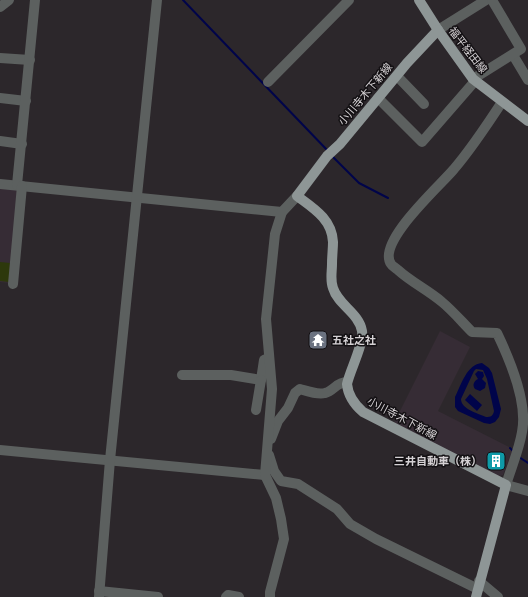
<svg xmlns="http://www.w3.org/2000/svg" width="528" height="597" viewBox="0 0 528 597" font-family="'DejaVu Sans','Noto Sans JP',sans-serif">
<rect width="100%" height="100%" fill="#2c272b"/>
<g fill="#362c35">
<path d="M0,187L19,189L11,283L0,282Z"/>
<path d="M440,331L470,347L438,411L513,449L503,475L498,476L394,423Z"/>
</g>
<path fill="#2d380c" d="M0,262L10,263L9,282L0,281Z"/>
<g fill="#00044a" fill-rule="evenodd">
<path d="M482,363L489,368L492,373L501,409L499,417L495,422L490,424L484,423L458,411L455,407V397C461,385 467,364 482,363ZM476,369L483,370L487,379L494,411C493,416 491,417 486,417C477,413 461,409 461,399L474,371Z"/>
<path d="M478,371L483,372L484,376L482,379L486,383L485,388L480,391L475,389C472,385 474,381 478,379L475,374Z"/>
<path d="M470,394L482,405L477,411L465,400Z"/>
</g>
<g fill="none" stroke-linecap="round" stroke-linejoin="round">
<g stroke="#00044a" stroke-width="2">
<path d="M183,0L328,151"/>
<path d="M332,156L359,183L388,198"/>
<path d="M510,448L513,451"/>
<path d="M519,457L528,463"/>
</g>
<g stroke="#5c605f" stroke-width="10">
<path d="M0,7L9,0"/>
<path d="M438,30L486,0"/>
<path d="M513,55L528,80"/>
<path d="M0,58L30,60"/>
<path d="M397,76L424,104"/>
<path d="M473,79L521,49L492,0"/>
<path d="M268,82L349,0"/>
<path d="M0,98L26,101"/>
<path d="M378,98L422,142L475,81"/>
<path d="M502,102C487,125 472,148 454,169C441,185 376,242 391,264C392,266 396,268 398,270C411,282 428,290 442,302C453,311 462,322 472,332L497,333C510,360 528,402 522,432C519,450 511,468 506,485L528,491"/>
<path d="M0,141L22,144"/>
<path d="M0,184L282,212"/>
<path d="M17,185L35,0"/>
<path d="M13,284L22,186"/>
<path d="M182,375H231L261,380L264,360L269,358"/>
<path d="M256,410L261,380"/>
<path d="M271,439L278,421L288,408L295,393L300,389C307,391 317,395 325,393C334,391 336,382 347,382"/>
<path d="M0,450L265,475"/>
<path d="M269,455L274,471L281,481L298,484L337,509L350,524L376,539L478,589"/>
<path d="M479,581L498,597"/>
<path d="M99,591L158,597"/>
<path d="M99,597L110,460L157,0"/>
<path d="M226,597L228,595L239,597"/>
<path d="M270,597V592L284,539L281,519L276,498L265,475L272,389L266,319L275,234L282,212L297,196"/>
</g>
<g stroke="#8e9696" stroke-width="10">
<path d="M419,0L438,30L473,79L528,121"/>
<path d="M438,30L407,63L340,144L327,156L297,196C313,208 332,219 333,242C333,249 332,256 332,264C332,272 330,280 333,288C338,305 359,313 362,331C364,344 350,370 347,384C348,396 355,405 363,412L506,485L476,597"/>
</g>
</g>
<defs>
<g id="temple-square" transform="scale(1)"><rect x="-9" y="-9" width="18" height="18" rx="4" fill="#6b7280" stroke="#131013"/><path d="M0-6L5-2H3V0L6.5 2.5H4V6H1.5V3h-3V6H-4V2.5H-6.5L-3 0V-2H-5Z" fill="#fff"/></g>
<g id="building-square" transform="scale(1)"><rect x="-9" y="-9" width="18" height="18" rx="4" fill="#0f9aa8" stroke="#131013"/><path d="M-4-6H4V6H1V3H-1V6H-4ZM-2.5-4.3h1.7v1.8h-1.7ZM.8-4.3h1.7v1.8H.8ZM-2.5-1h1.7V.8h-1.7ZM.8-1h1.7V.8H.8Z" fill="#fff"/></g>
</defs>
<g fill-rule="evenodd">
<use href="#temple-square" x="318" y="340"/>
<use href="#building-square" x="496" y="461"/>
</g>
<g text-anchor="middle" stroke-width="3" stroke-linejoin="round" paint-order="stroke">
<g font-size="11" fill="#d5d1d4" stroke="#131013">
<text transform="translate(468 50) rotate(52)" y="4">福平経田線</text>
<text transform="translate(365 94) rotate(-50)" y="4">小川寺木下新線</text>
<text transform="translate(402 418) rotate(28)" y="4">小川寺木下新線</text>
</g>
<g font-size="11" font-weight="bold" fill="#d5d1d4" stroke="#131013" text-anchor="start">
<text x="332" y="344">五社之社</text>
<text x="482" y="465" text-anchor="end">三井自動車（株）</text>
</g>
</g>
</svg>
